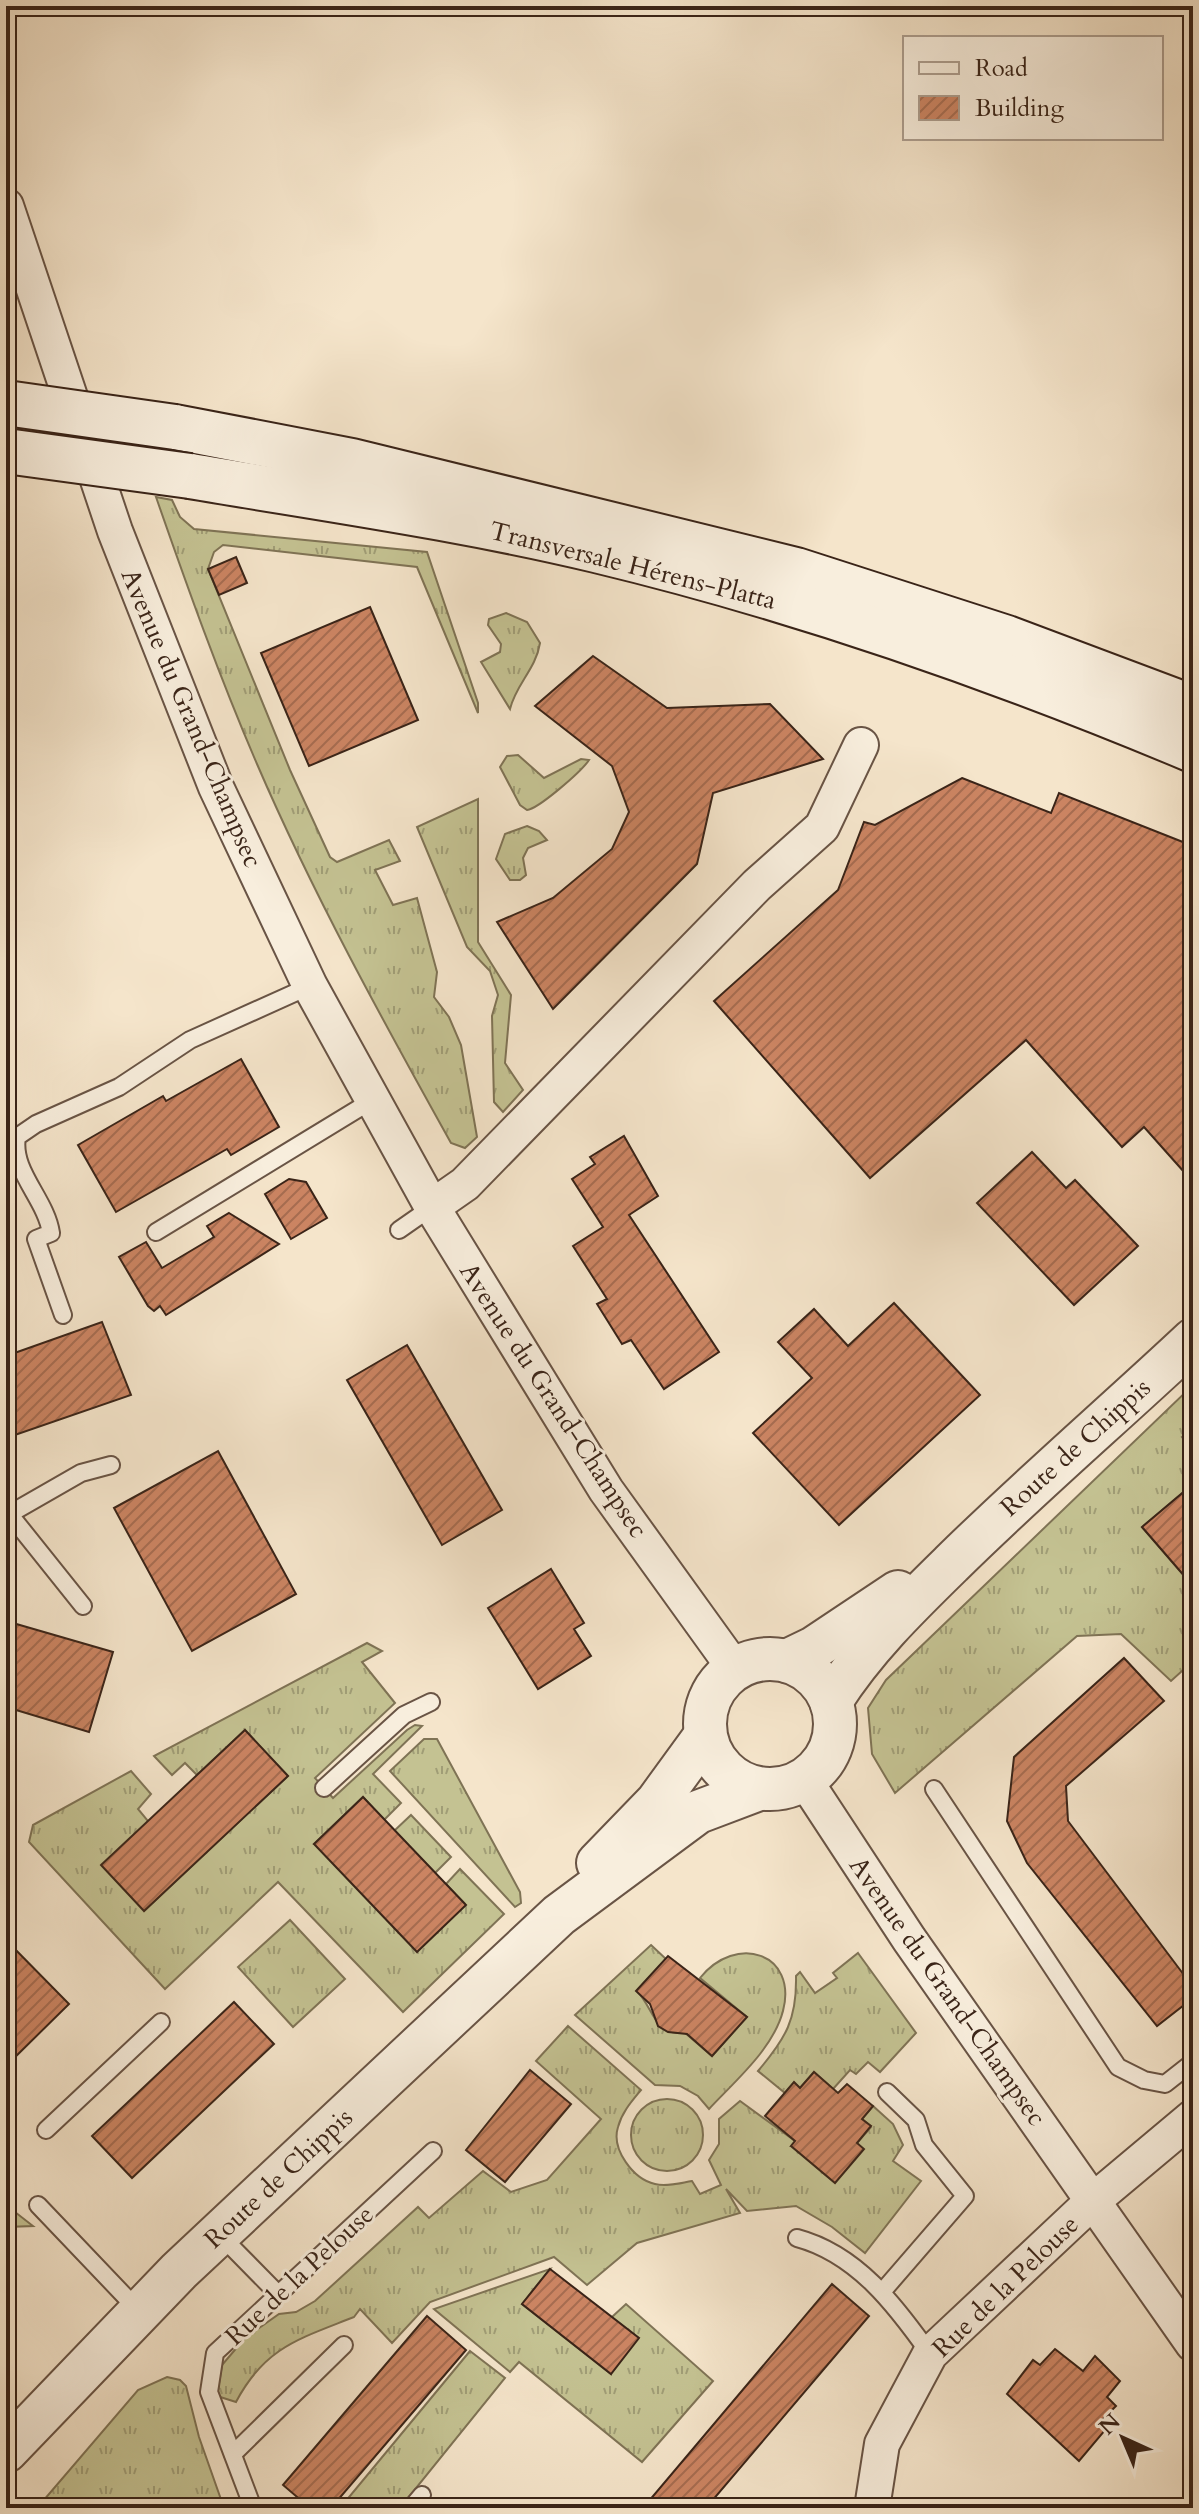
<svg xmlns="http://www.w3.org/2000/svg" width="1199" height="2514" viewBox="0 0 1199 2514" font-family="Cardo,serif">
<defs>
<pattern id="grass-tufts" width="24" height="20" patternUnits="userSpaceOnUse" patternTransform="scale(2)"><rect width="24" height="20" fill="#c4c292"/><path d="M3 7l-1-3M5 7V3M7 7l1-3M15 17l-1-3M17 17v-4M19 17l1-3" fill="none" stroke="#a09d76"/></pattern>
<pattern id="building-hatch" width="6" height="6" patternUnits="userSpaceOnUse" patternTransform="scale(2)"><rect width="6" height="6" fill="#cb8462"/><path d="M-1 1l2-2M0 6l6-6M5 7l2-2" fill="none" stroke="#a66c50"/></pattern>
</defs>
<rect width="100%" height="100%" fill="#f5e5cb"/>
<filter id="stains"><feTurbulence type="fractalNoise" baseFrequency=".0025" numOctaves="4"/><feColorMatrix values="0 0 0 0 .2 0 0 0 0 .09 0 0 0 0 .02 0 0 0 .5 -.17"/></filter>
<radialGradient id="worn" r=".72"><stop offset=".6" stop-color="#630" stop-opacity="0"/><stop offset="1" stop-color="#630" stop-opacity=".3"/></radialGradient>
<g fill="url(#grass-tufts)" stroke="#7f7355" stroke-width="2">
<path d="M156,497L172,500L180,517L194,529L427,552L478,703V713L417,567L223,545L214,552L208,569L290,770L330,857L337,862L389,840L400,861L375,870L393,905L417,898L437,972L434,997L449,1017L461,1045L477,1137L465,1148L451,1143C382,1019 313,894 257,764C219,676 187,586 156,497Z"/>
<path d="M506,613L527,622L540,643C536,669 516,684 510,709L481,662L500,652L501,644L488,625L489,619Z"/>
<path d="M518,755L544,778L581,759L589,760C581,772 538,809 527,810L520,805L500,767L507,756Z"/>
<path d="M478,799V942L511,995L505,1063L523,1090L503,1112L494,1102L492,1016L498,995L490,971L467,947L417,827Z"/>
<path d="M527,826L539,831L547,840L528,848L523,858L526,875L520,880H510L496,859L505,834Z"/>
<path d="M1193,1385V1431L1182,1437L1190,1447L1185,1453L1193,1463V1499L1185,1491L1142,1527L1193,1586V1661L1171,1681L1121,1634L1077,1636L895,1793L872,1754L868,1708L886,1680Z"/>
<path d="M367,1643L382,1651L362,1662L395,1703L315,1778L333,1798L407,1730L415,1725L422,1726L373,1774L401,1803L384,1820L363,1797L314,1844L465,1904L446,1884L460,1869L504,1914L403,2012L278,1882L165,1989L29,1842L33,1825L131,1771L151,1794L138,1809L148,1821L145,1910L288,1776L245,1730L197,1775L185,1763L172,1775L154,1756Z"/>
<path d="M424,1739H437L520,1892L521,1903L515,1907L390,1771Z"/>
<path d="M411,1815L451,1857L435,1873L394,1831Z"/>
<path d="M290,1920L345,1979L293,2027L238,1967Z"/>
<path d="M651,1945L666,1959L637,1991C653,2007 655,2038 684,2032L712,2056L747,2017L700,1978C736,1933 798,1953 783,2011C773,2049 735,2081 709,2109L698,2096L680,2086L655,2085L575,2015Z"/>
<path d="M858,1953L916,2033L880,2072L868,2062L856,2074L850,2070L833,2089L814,2072L800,2088L794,2083L785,2093L758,2071C786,2038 797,2019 796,1976L800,1972L815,1993L837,1978L833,1973Z"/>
<path d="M568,2026L641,2090C632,2101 622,2112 618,2127C611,2149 633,2179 655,2184C667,2187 680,2183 692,2181L700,2194L721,2185L709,2160L719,2144V2119L740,2101L795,2141L791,2146L857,2143L871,2127L862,2119L873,2106L893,2124L903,2145L893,2161L921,2181L865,2253L832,2227L796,2206L747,2211L726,2189L740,2213L637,2243L587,2285L554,2257L430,2302L392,2343L360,2309L354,2317C299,2339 265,2347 236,2402L217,2396L222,2365L245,2338L279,2314L296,2312L315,2301L418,2207L429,2218L483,2171L511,2192L547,2180L601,2119L536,2061Z"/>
<circle cx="667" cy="2135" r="36"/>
<path d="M6,2205L33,2226L6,2227Z"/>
<path d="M550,2269L522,2304L611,2374L612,2317L626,2304L713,2381L642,2462L519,2362L510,2372L434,2309Z"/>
<path d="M470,2351L505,2378L400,2508H340Z"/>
<path d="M167,2377L180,2380L186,2386L199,2437L224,2508H37L138,2390Z"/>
</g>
<g fill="url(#building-hatch)" stroke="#3a2418" stroke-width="2">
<path d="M236,557L247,583L219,595L208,569Z"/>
<path d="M370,607L418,720L309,766L261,653Z"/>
<path d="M593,656L667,708L770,704L823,759L713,793L697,864L553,1009L497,922L553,898L612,849L629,812L612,766L535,706Z"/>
<path d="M962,778L1051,813L1059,793L1193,846V1182L1144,1127L1122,1147L1026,1040L870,1178L714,1001L838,890L864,822L875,825Z"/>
<path d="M241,1059L279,1127L231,1155L227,1149L116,1212L78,1145L163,1096L166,1101Z"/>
<path d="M624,1136L658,1196L629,1215L719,1352L664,1389L631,1340L622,1344L597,1304L607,1299L573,1246L603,1227L572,1179L595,1164L590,1157Z"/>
<path d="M1032,1152L1066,1188L1075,1180L1138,1246L1074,1305L977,1203Z"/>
<path d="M289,1179L306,1182L327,1218L291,1239L265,1194Z"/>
<path d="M229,1213L279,1244L166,1315L160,1306L154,1311L148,1306L119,1257L146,1242L162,1268L214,1237L207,1226Z"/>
<path d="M894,1303L980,1395L839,1525L753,1433L812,1378L778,1342L814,1309L848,1346Z"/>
<path d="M102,1322L131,1395L12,1436L6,1420V1356Z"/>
<path d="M407,1345L502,1510L442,1545L347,1380Z"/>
<path d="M218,1451L296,1594L192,1651L114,1508Z"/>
<path d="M1193,1484V1586L1142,1527Z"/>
<path d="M551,1569L584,1623L574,1629L591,1656L538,1689L488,1608Z"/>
<path d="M6,1621L113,1652L89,1732L6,1707Z"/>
<path d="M1124,1658L1164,1701L1066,1786L1068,1821L1193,1987V1998L1157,2026L1027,1863L1007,1821L1014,1757Z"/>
<path d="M245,1730L288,1776L144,1911L101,1865Z"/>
<path d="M363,1797L466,1905L417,1952L314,1844Z"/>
<path d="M6,1940L69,2004L6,2066Z"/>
<path d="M668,1956L747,2017L712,2056L687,2034L668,2032L658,2026L650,2004L636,1991Z"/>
<path d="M234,2002L274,2044L132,2178L92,2136Z"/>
<path d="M530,2070L571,2104L505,2182L466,2150Z"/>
<path d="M814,2072L838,2093L847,2084L873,2106L862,2119L871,2126L857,2143L864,2149L835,2183L791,2146L795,2141L765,2116L794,2082L800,2088Z"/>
<path d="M550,2269L639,2338L611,2374L522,2304Z"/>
<path d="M832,2284L869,2316L706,2508H643Z"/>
<path d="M427,2316L466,2350L331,2508H310L283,2485Z"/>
<path d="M1055,2349L1083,2371L1095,2356L1120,2381L1107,2397L1116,2406L1101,2421L1106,2429L1079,2461L1007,2394L1033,2360L1040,2365Z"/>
</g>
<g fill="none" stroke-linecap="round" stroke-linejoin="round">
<g stroke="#695445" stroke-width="20">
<g id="service">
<path d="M399,1230L432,1207"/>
<path d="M156,1232L371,1101"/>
<path d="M63,1315L36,1239L51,1233C46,1199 11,1171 17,1137L36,1124L119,1087L190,1040L310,986"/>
<path d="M6,1516L81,1473L111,1465"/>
<path d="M11,1516L83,1606"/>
<path d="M324,1788L404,1715L431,1702"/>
<path d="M934,1789L1118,2067L1144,2080L1165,2084L1193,2062"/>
<path d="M46,2130L161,2022"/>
<path d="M38,2205L139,2311"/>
<path d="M220,2235L278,2294"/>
<path d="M797,2238C857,2254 896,2306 930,2354"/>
<path d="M882,2292L965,2196L924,2145L916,2120L887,2092"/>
<path d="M233,2454L344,2345"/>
<path d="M253,2508L209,2392L215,2353L433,2151"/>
<path d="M411,2508L422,2495"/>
</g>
</g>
<g stroke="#695445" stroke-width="38">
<g id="minor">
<path d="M6,206L115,531L216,787L310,986L432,1207L606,1490L735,1669"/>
<path d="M432,1207L465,1184L757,885L822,827L861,745"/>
<path d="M804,1779L909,1939L1193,2344"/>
<path d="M872,2508L882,2444L930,2354L1094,2200L1193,2117"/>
</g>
</g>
<g stroke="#695445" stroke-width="46">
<g id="tertiary">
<circle cx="770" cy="1724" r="65"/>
<path d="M787,1661L814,1648L898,1592"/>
<path d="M831,1701C864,1649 907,1607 951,1564C1029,1487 1113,1415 1193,1340"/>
<path d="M598,1863L657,1802L705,1736"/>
<path d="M6,2451L179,2271L559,1915L698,1812L759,1789"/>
</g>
</g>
<g stroke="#3a2418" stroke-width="48">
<g id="secondary">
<path d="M175,427L352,461L796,570L1007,638L1193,708"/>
<path d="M190,476C326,499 462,518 596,550C800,599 1000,669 1193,750"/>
</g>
</g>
<use href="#service" stroke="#f8eedd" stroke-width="16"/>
<use href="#minor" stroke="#f8eedd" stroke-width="34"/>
<use href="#tertiary" stroke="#f8eedd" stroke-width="42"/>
<use href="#secondary" stroke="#f8eedd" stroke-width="44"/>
<g stroke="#3a2418" stroke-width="48" stroke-linecap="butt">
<g id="secondary-bridge">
<path d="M6,403L175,427"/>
<path d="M6,451L190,476"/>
</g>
</g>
<use href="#secondary-bridge" stroke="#f8eedd" stroke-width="44"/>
</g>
<g text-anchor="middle" stroke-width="6" stroke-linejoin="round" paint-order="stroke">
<g font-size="26" fill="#3a2418" stroke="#f8eedd">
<text transform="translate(633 565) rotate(14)" y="9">Transversale Hérens-Platta</text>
<text transform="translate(192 718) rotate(67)" y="9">Avenue du Grand-Champsec</text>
<text transform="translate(554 1400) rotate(57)" y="9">Avenue du Grand-Champsec</text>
<text transform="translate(1075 1447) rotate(-42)" y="9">Route de Chippis</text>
<text transform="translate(948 1991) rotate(55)" y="9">Avenue du Grand-Champsec</text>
<text transform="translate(278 2178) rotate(-43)" y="9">Route de Chippis</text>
<text transform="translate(299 2275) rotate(-43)" y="9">Rue de la Pelouse</text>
<text transform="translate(1005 2286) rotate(-44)" y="9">Rue de la Pelouse</text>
</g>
</g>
<rect width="1199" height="2514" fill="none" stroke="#f5e5cb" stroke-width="32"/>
<rect x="8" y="8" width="1183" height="2498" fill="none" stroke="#3a2418" stroke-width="4"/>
<rect x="16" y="16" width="1167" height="2482" fill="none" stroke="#3a2418" stroke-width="2"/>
<rect x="903" y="36" width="260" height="104" fill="#f8eedd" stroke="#ac9d8e" stroke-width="2"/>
<rect x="919" y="62" width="40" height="12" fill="#f8eedd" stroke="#ac9d8e" stroke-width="2"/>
<text x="975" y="76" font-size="24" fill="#3a2418">Road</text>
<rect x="919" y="96" width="40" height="24" fill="url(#building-hatch)" stroke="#ac9d8e" stroke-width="2"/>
<text x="975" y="116" font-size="24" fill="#3a2418">Building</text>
<g transform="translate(1123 2438) rotate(316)" stroke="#f8eedd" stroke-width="6" paint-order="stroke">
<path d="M0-6L14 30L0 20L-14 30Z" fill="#3a2418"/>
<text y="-12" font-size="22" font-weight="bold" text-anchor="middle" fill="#3a2418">N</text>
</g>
<rect width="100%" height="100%" filter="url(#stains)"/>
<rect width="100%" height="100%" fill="url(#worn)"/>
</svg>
